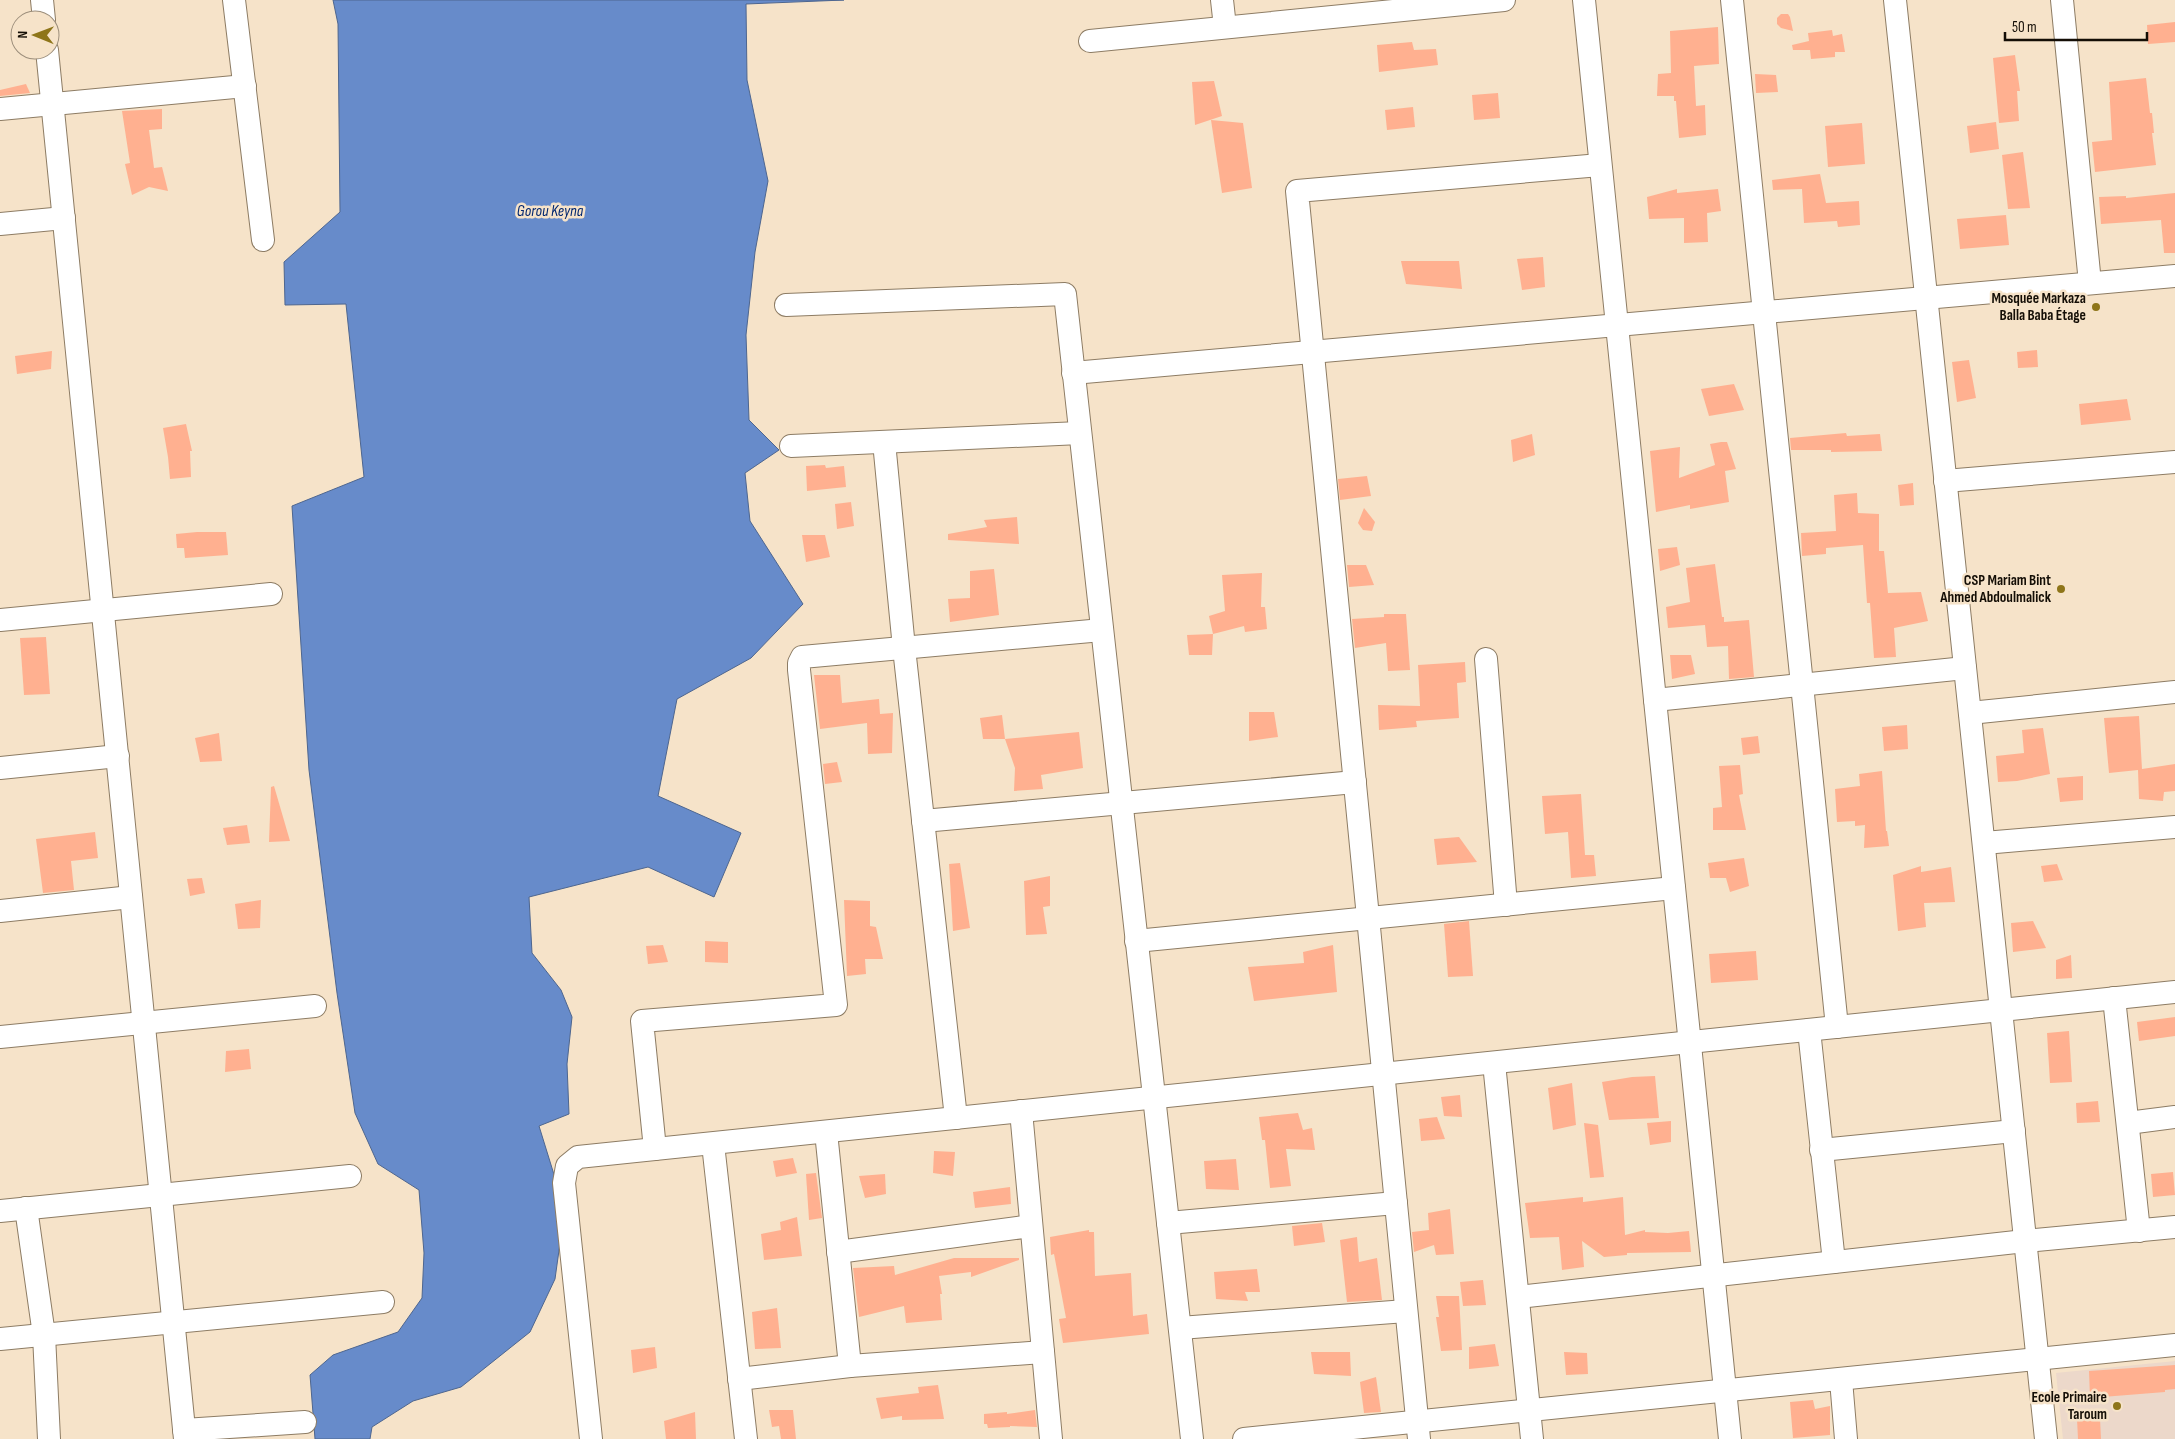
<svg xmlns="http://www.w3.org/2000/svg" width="2175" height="1439" viewBox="0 0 2175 1439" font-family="'Sofia Sans Condensed',sans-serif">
<rect width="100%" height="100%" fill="#f6e3c9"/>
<path fill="#ecd8ca" d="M2175,1361V1439H2063L2056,1373Z"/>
<path fill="#678bca" stroke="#4e668f" d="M333,0H844L746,4L747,80L768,181L755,252L746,335L749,420L779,450L745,473L750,521L803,604L751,658L677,699L658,796L741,833L714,897L648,867L529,897L532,953L561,990L572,1017L567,1064L569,1114L539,1126L556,1181L561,1236L555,1279L530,1332L461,1387L413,1401L372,1427L370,1439H315L310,1375L333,1355L398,1332L422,1298L424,1253L419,1190L378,1164L355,1113L337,993L309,770L292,506L364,477L346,304L285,305L284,262L340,212L338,24Z"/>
<g fill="#ffb090">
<path d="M1781,14H1788L1790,17L1793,31L1781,28L1777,24V18Z"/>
<path d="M2175,22V42L2148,44L2147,25Z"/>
<path d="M1718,27L1719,64L1694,66L1696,106L1705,105L1706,135L1679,138L1676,101H1674V96H1657L1658,74L1671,73L1670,31Z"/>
<path d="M1832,30L1833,36L1842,34L1845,52H1835V57L1811,59L1810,50H1793L1792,45L1809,41L1808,33Z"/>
<path d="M1412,42L1414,50L1436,49L1438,65L1379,72L1377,45Z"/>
<path d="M2015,55L2020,91H2017L2019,121L1999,123L1993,58Z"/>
<path d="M1755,74L1776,75L1778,92L1756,93Z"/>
<path d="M2146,78L2150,113H2152L2154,133H2152L2156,165L2095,172L2092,142L2112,140L2109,82Z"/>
<path d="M1214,81L1222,116L1195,125L1192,82Z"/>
<path d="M26,84L30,93L0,96V90Z"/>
<path d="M1498,93L1500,118L1474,120L1472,95Z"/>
<path d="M1413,107L1415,127L1387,130L1385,110Z"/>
<path d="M162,109V129L149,130L154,168L162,167L168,191L149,187L132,195L125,164L130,163L122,111Z"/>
<path d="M1211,120L1243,123L1252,188L1222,193Z"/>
<path d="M1996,122L1999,149L1970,153L1967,126Z"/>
<path d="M1862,123L1865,164L1828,167L1825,126Z"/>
<path d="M2023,152L2030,208L2008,209L2002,155Z"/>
<path d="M1820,174L1826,203L1859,201L1860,225L1838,227L1837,221L1804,223L1802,189L1773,190L1772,180Z"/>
<path d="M1677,189V193L1718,189L1721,211L1707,213L1708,242L1684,243V218L1649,219L1647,197Z"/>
<path d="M2175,193V253H2164L2161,220L2101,224L2099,197L2126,196V198Z"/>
<path d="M2006,215L2009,245L1960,249L1957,219Z"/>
<path d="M1543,257L1545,287L1522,290L1517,259Z"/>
<path d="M1401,261H1459L1462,289L1406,284Z"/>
<path d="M2037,350L2038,367L2018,368L2017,352Z"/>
<path d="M52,351L51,369L17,374L15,356Z"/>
<path d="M1969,360L1976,398L1957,402L1952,362Z"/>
<path d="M1734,384L1744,410L1709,416L1701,389Z"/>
<path d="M2127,399L2131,420L2081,425L2079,404Z"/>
<path d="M186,424L192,451H190L191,477L170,479L168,457L163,428Z"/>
<path d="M1846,433L1847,436L1880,434L1882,451L1831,452V450H1791L1790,438Z"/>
<path d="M1532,434L1535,455L1513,462L1511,440Z"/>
<path d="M1721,442H1727L1736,469L1725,471L1729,502L1690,509V505L1656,512L1650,451L1680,447L1679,478L1715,465L1710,444Z"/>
<path d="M825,465L826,468L844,466L846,487L807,491L806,466Z"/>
<path d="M1367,476L1371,496L1340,500L1338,479Z"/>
<path d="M1913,483L1914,505L1900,506L1898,485Z"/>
<path d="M1857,493L1858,513L1879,514V551H1884L1888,593L1921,592L1928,621L1894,628L1896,657L1874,658L1870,603H1867L1863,545L1826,548V554L1802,556L1801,533L1836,531L1834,495Z"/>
<path d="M851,502L854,526L837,529L835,504Z"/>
<path d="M1364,508L1375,522L1372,531L1363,530L1358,523Z"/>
<path d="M1017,517L1019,544L948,540V534L987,527L984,520Z"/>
<path d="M197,532H226L228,555L185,558L184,548H177L176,534Z"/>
<path d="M802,535H825L830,557L806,562Z"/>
<path d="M1677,547L1680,565L1660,571L1658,549Z"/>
<path d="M1715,564L1722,617H1724V622L1749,620L1754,677L1729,679L1728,646L1707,647L1705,625L1668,628L1666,607L1690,602L1686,568Z"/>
<path d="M1347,565H1366L1374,585L1349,587Z"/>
<path d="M994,569L999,615L950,622L948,599L970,598V571Z"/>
<path d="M1262,573L1261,607H1265L1267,629L1245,632L1244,626L1213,634L1209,616L1225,611L1222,575Z"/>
<path d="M1384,614H1406L1410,670L1388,671L1386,643L1355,648L1352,619L1384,617Z"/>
<path d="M1213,634L1212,655H1189L1187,635Z"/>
<path d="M46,637L50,694L24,695L20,638Z"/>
<path d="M1670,655H1691L1695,674L1672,679Z"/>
<path d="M1465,662L1466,682L1457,683L1459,718L1416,721L1417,727L1379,730L1378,705L1420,706L1418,665Z"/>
<path d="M814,675H840L842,703L879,699L880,714L893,713L892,753L868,754L867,723L820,729Z"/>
<path d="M1249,712H1274L1278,737L1249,741Z"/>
<path d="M1002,715L1005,739H983L980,718Z"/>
<path d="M2139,716L2142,769L2175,764V791L2164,792L2163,801L2139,799L2138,770L2109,773L2104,718Z"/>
<path d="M1907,725L1908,749L1884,751L1882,727Z"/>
<path d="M2043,728L2050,774L2017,781L1998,782L1996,756L2024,753L2022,730Z"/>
<path d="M1079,732L1083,768L1041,775L1043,789L1014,791L1015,768L1005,739Z"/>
<path d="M219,733L222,761L200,762L195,738Z"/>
<path d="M1758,736L1760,753L1743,755L1741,738Z"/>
<path d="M837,762L842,782L825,784L823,764Z"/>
<path d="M1740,765L1743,794L1739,795L1746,830H1713V808L1722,807L1719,766Z"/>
<path d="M1882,771L1886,831H1887L1889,846L1864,848L1865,825L1855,826V821L1837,822L1835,789L1860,786L1859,774Z"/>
<path d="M2083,776V800L2060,802L2057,778Z"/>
<path d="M274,786L290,841L269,842L271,787Z"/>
<path d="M1581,794L1585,855H1594L1596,876L1571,878L1568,832L1545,834L1542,796Z"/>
<path d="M247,825L250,843L227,845L223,828Z"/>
<path d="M95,832L98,858L71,861L74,890L43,893L36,839Z"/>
<path d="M1459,837L1477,862L1437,865L1434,839Z"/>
<path d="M1744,858L1749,886L1730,892L1726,878H1710L1708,863Z"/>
<path d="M960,863L970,928L953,931L949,864Z"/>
<path d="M2057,864L2063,880L2044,882L2041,866Z"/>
<path d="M1921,866V872L1951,867L1955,902L1924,903L1926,927L1898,931L1893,875Z"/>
<path d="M1050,876V906L1043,907L1047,934L1026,935L1024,881Z"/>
<path d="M202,878L205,893L190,896L187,879Z"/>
<path d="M261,900L260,928L238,929L235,904Z"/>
<path d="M844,900L870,901V926L876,927L883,959H865L866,974L847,976Z"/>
<path d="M1469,921L1473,976L1448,977L1444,924Z"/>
<path d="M2033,921L2046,948L2013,952L2011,923Z"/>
<path d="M705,941L728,942V963L705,962Z"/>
<path d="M663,945L668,962L648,964L646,946Z"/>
<path d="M1333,945L1337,992L1254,1001L1248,967L1304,963L1303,952Z"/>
<path d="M1756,951L1758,980L1711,983L1709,954Z"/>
<path d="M2071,955L2072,978L2056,979V960Z"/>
<path d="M2175,1017V1036L2139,1041L2137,1022Z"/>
<path d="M2069,1031L2072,1082L2050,1083L2047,1033Z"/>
<path d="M249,1049L251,1069L225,1072L226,1051Z"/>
<path d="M1655,1076L1659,1118L1609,1120L1602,1082L1632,1077Z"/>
<path d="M1572,1083L1576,1125L1553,1130L1548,1088Z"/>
<path d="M1460,1095L1462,1117L1444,1116L1441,1097Z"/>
<path d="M2098,1101L2100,1122L2077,1123L2076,1103Z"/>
<path d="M1298,1113L1303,1130L1312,1128L1315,1150L1286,1149L1291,1186L1270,1188L1265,1140H1262L1259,1117Z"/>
<path d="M1437,1117L1445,1139L1421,1141L1419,1119Z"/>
<path d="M1671,1121V1142L1650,1145L1647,1123Z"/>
<path d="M1584,1123L1598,1125L1604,1177L1590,1178Z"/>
<path d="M934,1151L955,1152L953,1176L933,1173Z"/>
<path d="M793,1158L797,1173L776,1177L773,1161Z"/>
<path d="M1236,1159L1239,1190L1206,1189L1204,1161Z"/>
<path d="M2173,1172L2175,1195L2153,1197L2151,1174Z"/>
<path d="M816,1173L822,1218L809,1220L806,1174Z"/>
<path d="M885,1174L886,1194L865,1198L859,1176Z"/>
<path d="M1010,1187L1011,1204L975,1208L973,1192Z"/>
<path d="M1583,1197V1202L1623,1197L1625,1235L1645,1230V1232L1668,1233L1689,1231L1691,1252L1627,1253V1255L1604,1257L1582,1241L1584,1267L1562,1270L1559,1237L1530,1238L1525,1203Z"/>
<path d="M1450,1209L1454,1254L1436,1255L1434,1245L1414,1252L1412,1232L1429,1230L1428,1213Z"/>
<path d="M797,1217L802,1256L764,1260L761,1234L781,1230L780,1222Z"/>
<path d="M1322,1223L1325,1242L1294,1246L1292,1226Z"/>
<path d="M1089,1230V1232H1094L1095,1276L1131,1273L1133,1316L1147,1314L1149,1334L1063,1343L1059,1319L1066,1318L1054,1254L1051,1255L1050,1237Z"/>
<path d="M1357,1237L1359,1262L1377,1258L1382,1300L1347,1302L1340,1240Z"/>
<path d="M954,1258H1019V1260L971,1277V1272L939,1276L942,1294H940L942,1320L906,1323L904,1306L859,1317L853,1268L894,1266L895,1275Z"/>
<path d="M1257,1269L1260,1292H1245L1248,1301L1216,1299L1214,1272Z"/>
<path d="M1483,1280L1486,1305L1463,1306L1460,1282Z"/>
<path d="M1436,1296H1459L1462,1350L1441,1351L1436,1317H1439Z"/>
<path d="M777,1308L781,1348L755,1349L752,1312Z"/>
<path d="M1495,1344L1499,1366L1469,1369V1347Z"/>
<path d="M655,1347L657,1368L633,1373L631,1350Z"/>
<path d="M1311,1352H1350L1351,1376L1314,1374Z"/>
<path d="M1564,1352L1587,1353L1588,1374L1566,1375Z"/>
<path d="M2175,1365V1389L2165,1390V1392L2090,1398L2089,1371Z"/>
<path d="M1376,1377L1381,1412L1364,1413L1360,1382Z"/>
<path d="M938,1385L944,1419L902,1420V1416L881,1419L876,1398L919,1393L918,1387Z"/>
<path d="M1813,1400L1815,1409L1830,1406V1435L1793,1438L1790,1402Z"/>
<path d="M769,1410H793L796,1439H781L779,1426L772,1427Z"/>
<path d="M1035,1410L1037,1427L1010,1426V1427L988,1428L987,1424H984V1414L1007,1412V1414Z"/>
<path d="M695,1412L696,1439H666L664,1421Z"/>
<path d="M2100,1418L2101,1439H2078L2077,1419Z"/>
</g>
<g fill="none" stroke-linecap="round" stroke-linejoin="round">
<g stroke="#8d7c64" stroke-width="24">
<g id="minor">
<path d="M42,0L44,20"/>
<path d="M234,0L263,240"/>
<path d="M1222,0L1225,27"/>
<path d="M1584,0L1730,1439"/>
<path d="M1732,0L1837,1027"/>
<path d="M1895,0L2046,1439"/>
<path d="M2062,0L2090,283"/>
<path d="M1090,41L1504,0"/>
<path d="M47,50L185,1439"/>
<path d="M0,109L245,86"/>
<path d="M0,224L64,218"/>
<path d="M786,305L1065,294L1192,1439"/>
<path d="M1073,373L2175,276"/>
<path d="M884,442L904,648L956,1118"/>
<path d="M791,446L1080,433"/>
<path d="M1945,481L2175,462"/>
<path d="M0,620L271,594"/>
<path d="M1486,659L1506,905"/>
<path d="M1655,700L1965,668"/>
<path d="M1970,713L2175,692"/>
<path d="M0,768L118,756"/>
<path d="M923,821L1355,782"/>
<path d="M1984,843L2175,827"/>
<path d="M0,911L131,897"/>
<path d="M1136,941L1674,888"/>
<path d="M2114,998L2139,1231"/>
<path d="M1809,1030L1834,1262"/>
<path d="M0,1037L315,1006"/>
<path d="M1494,1063L1532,1439"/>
<path d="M1021,1111L1051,1439"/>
<path d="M2128,1123L2175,1117"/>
<path d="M826,1132L850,1366"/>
<path d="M713,1144L746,1439"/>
<path d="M655,1149L642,1021L836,1005L799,670V663L802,657L1102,630"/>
<path d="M1821,1150L2014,1131"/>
<path d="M26,1208L44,1335L49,1439"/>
<path d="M0,1211L350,1176"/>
<path d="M1168,1223L1396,1203"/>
<path d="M838,1252L1031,1226"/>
<path d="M1518,1297L2025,1241L2175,1227"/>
<path d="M1180,1328L1406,1311"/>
<path d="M0,1339L383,1302"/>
<path d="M739,1379L850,1366L1043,1352"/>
<path d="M1841,1380L1846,1439"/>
<path d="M184,1430L305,1422"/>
<path d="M591,1439L564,1183L567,1166L578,1157L2175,992"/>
<path d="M1244,1439L2175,1345"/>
<path d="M1419,1439L1297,191L1600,165"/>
</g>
</g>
<use href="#minor" stroke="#fff" stroke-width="22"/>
</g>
<g fill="#8e7519" stroke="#f6e3c9" stroke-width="2">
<circle cx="2096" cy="307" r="5"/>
<circle cx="2061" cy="589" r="5"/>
<circle cx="2117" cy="1406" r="5"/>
</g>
<g text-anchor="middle" stroke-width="5" stroke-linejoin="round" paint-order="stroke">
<g font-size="15" font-weight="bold" fill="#140e06" stroke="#f6e3c9" text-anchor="end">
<text x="2086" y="303">Mosquée Markaza<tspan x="2086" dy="17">Balla Baba Étage</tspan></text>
<text x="2051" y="585">CSP Mariam Bint<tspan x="2051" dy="17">Ahmed Abdoulmalick</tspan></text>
<text x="2107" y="1402">Ecole Primaire<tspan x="2107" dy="17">Taroum</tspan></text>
</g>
<g font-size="16" font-style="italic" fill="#00266f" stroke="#f6e3c9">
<text x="550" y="216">Gorou Keyna</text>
</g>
</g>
<g transform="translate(35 35) rotate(271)"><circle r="24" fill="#f6e3c9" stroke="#9c8e7b"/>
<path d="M0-4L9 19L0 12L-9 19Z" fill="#8e7519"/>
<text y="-8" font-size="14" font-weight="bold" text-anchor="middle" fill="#140e06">N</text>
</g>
<path d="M2005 32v8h142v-8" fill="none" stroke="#140e06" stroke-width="2.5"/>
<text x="2012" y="32" font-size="15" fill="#140e06" stroke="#f6e3c9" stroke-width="4" paint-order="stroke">50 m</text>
</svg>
